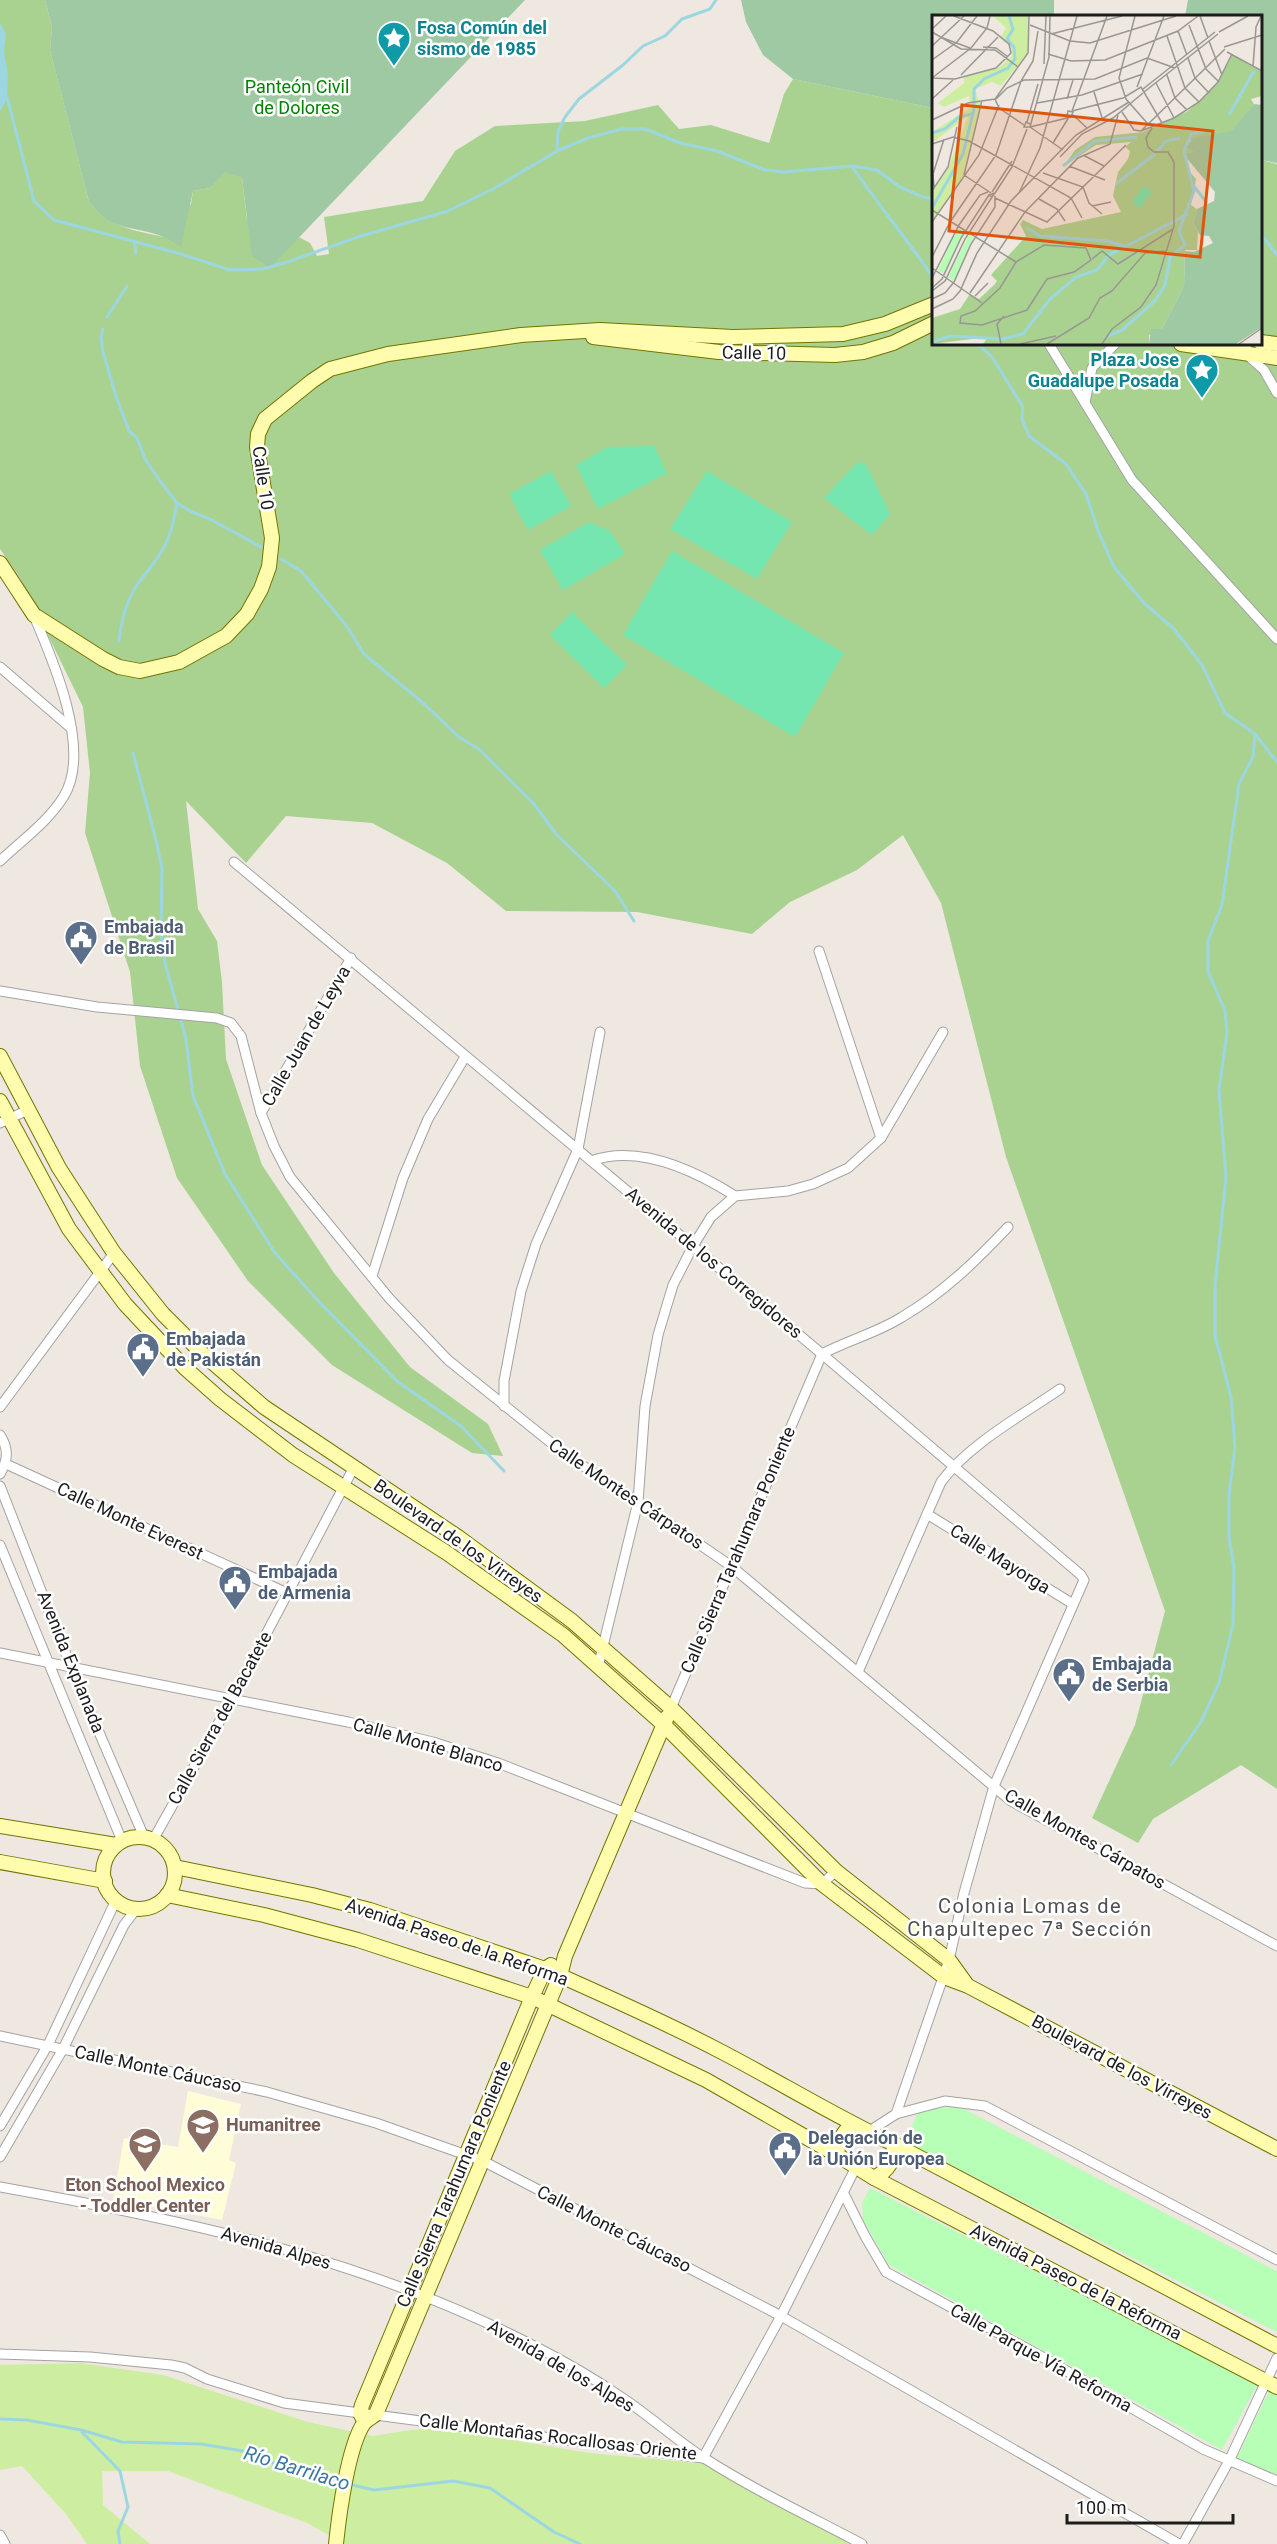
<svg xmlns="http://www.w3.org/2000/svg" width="1277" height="2544" viewBox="0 0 1277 2544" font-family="Roboto,sans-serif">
<rect width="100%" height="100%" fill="#eee8e0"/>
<path fill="#fffcd8" d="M188,2091L241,2104L229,2160L236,2163L222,2220L113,2199L124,2138L178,2147Z"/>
<path fill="#cdeea0" d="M80,2363L163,2375L308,2422L373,2436L410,2430L443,2428L589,2453L708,2464L854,2544H345L307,2523L168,2471H102L103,2505L150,2544H87L66,2514L22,2466L0,2470V2365Z"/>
<path fill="#a9d291" d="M0,0H45L52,27L50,50L89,202C107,227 136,231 165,237L191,204L193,191L210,188L224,171L242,178L247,219L293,234L310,243L317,256L329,254L324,217L423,201L455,151L495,126L585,121L658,105L679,129L711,125L769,143L784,94L793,79L933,108L934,344H1260L1261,160L1277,164V1789L1241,1765L1153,1819L1138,1843L1092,1818L1135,1725L1165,1611L1006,1157L941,903L903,835L857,870L790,902L752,934L637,912L506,911L447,863L372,823L286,816L246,863L186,801L198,909L217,941L222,982L226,1059L262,1165L334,1273L410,1367L488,1424L503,1456L472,1453L332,1365L248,1281L177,1178L140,1066L130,972L85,833L90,773L83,707L20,578L0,549Z"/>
<g fill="#9fc9a2">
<path d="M45,0H525L270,268L252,256L242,178L225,172L210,188L193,191L181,247C176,244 170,239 164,237C134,225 112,233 89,202L50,50L52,27Z"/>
<path d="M741,0H1054V16H934L933,108L793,79L763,55L746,22Z"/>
<path d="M1188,0H1277V163L1261,160L1260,16H1185Z"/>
</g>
<g fill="#b7feb7">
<path d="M958,2106L1277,2271V2332L906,2142L918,2111Z"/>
<path d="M870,2188L1258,2384L1222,2450L889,2265L863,2220L862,2203Z"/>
<path d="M1269,2391L1277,2395V2475L1237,2458Z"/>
</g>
<g fill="#76e6b1">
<path d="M654,446L667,473L598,509L576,465L608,447Z"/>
<path d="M859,461L867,466L890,514L872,535L824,498Z"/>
<path d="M551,471L571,506L528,530L509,494Z"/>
<path d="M707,471L792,522L757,579L670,529Z"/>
<path d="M589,522L610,531L625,554L563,590L540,550Z"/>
<path d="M672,551L844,653L795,737L623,635Z"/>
<path d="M572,612L627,665L604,688L550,635Z"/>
</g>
<path fill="#9cd7e1" d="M0,23L6,34L4,51L8,76L7,99L0,111Z"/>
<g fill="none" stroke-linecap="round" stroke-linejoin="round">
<g stroke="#9cd7e1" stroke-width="3">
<path d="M7,97L34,201L54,220L181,254L230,270L263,269L287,262L361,236L448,211L493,189L557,151L588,138L622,129H645L680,143L717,151L765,170L784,172L852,166L877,170L900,187L923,197L934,199"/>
<path d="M557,151L558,131L565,117L579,99L623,65L643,46L665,36L682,19L710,9L716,0"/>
<path d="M852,166C878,205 908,240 934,279"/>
<path d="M1260,233L1277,255"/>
<path d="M134,241L136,253"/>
<path d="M107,317L127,286"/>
<path d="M103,329L101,337L103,352L116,396L129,431L137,438L145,459L160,481L177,503L192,512L210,519L261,547"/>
<path d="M978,344L992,357L1023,407L1022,419L1029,436L1066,464L1086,494L1099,533L1114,567L1144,603L1174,629L1202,665L1225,713L1255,734L1277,762"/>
<path d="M281,559L301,571L346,625L364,654L422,702L459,737L480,750L534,804L556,834L615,891L634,921"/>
<path d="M119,641C121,621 126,602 137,585C146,572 157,561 164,547C172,533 174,518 177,503"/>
<path d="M133,753L157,844L162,869L161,933L165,963L186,1039L193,1096L225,1174L275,1253L322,1305L398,1382L461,1426L504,1471"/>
<path d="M1171,1765L1201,1722L1219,1683L1233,1624L1234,1568L1229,1537V1495L1235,1447L1231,1397L1215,1336V1286L1226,1177L1219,1090L1227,1032L1225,1011L1208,971V941L1222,905L1239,784L1253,757L1255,734"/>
<path d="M0,2419L27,2420L81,2430L122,2442L201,2444L243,2451L293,2471L341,2483"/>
<path d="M82,2432L120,2471L128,2507L118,2531L120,2544"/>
<path d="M348,2484L374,2490L453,2481L490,2488L554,2532L580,2544"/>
</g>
<g stroke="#a3a3a3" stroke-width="11">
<g id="street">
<path d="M1049,344L1132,480L1277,639"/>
<path d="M1246,344L1247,355L1264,370L1277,393"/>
<path d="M1085,402L1092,368L1115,344"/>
<path d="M0,667L71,728"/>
<path d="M0,861C21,841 49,821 64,796C92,750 53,660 34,616"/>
<path d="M234,862L822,1354L1081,1575L1084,1580L994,1786L964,1893L949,1960L896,2114"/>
<path d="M819,951L881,1138"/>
<path d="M0,991L97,1007L217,1018L231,1023L241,1036L261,1113L274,1146L290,1177L389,1298L448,1360L565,1454L638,1502L731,1566L1011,1801L1277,1946"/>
<path d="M261,1113L351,958"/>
<path d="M0,1123L30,1109"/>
<path d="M591,1161C639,1144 694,1170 735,1196"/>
<path d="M372,1276L403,1178L428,1119L465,1057"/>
<path d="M504,1406V1381L521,1291L536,1244L578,1149L600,1032"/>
<path d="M0,1407L114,1253"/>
<path d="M0,1435C9,1449 8,1460 0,1474"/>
<path d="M6,1464L287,1593"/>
<path d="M0,1486L71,1667L144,1837"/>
<path d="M927,1514L1073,1604"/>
<path d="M0,1545L122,1841"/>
<path d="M0,1653L348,1722L433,1742L498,1763L805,1883L822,1884L836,1871"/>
<path d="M598,1667L638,1502L645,1406L658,1335L673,1285L693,1246L711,1217L735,1196L788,1191L813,1184L848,1168L881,1138L943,1032"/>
<path d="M858,1672L941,1482C969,1444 1021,1416 1060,1389"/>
<path d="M671,1708L822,1354C848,1340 877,1333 902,1317C943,1293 976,1261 1008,1227"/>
<path d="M153,1840L232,1699L353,1469"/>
<path d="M0,2036L267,2092L376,2123L483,2161L781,2316L1179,2544"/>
<path d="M0,2126L48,2045L116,1900"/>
<path d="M868,2132L896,2114L945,2101L985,2106L1277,2260"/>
<path d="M0,2157L63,2049L124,1925L137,1908"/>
<path d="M0,2187C184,2220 367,2259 534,2346C564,2361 595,2379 624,2399C651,2417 676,2440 704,2458C754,2490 809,2516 862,2544"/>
<path d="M844,2194L865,2236L886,2272L1037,2354L1203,2449L1277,2481"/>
<path d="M0,2354L90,2357L171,2365L185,2368L207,2379L284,2403L703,2458L781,2316L856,2167"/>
<path d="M0,2535L5,2544"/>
<path d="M1183,2544L1229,2461L1277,2358"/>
</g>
</g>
<g stroke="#727500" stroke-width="16">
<g id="secondary">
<path d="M593,337L719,352L835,355L863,352L893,343L934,323"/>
<path d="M1260,342L1277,344"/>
<path d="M1181,344L1277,358"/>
<path d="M0,563L34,615L103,659L119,667L140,671L179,662L226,636L247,614L261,589L269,567L272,538L257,447L258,434L265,419L312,381L330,369L388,354L521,335L600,330L733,337L843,334L885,324L934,304"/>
<path d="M0,1056L59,1168L114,1253L163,1314L204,1355L264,1407L458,1537L572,1621L671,1708L836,1871L949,1960L967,1985"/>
<path d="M0,1101L69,1229L125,1304L185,1368L220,1399L293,1455L447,1553L563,1635L664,1725L822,1884L944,1977L968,1986L1277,2149"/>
<path d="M0,1826L116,1845"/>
<circle cx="139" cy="1873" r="36"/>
<path d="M0,1862L105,1881"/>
<path d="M175,1867L312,1895L370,1910L545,1969C603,1995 663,2021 720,2051C778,2081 834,2116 894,2144C894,2161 889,2170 874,2178L837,2155C838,2141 842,2134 852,2124"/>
<path d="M167,1895L264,1915L358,1940L532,1997L706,2080L837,2155"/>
<path d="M894,2144L1277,2346"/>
<path d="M874,2178L1277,2387"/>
<path d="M365,2422L360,2413L362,2405L532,1997L545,1969L551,1965"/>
<path d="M336,2544C339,2515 348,2446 364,2423C367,2420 372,2417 376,2414L560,1976L565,1956L667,1717"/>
</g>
</g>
<use href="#street" stroke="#fff" stroke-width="9"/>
<use href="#secondary" stroke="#fffcad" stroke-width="14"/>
</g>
<defs>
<g id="sight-pin" transform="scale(1.725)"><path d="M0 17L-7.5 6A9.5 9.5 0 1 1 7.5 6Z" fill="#0f9aa8" stroke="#fff"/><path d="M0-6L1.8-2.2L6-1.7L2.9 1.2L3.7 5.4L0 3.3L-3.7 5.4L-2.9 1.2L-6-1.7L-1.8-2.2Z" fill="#fff"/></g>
<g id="civic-pin" transform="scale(1.725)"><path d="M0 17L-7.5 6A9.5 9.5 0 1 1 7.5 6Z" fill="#5c6f8a" stroke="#fff"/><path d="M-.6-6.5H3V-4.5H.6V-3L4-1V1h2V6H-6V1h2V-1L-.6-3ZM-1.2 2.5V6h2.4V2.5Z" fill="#fff"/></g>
<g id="school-pin" transform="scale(1.725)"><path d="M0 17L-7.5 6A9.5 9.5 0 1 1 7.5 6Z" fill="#8d6e63" stroke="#fff"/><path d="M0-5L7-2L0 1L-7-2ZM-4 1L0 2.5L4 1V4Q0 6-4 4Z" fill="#fff"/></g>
</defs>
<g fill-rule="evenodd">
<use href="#sight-pin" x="394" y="38"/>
<use href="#sight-pin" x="1202" y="370"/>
<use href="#civic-pin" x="81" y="937"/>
<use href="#civic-pin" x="143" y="1349"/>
<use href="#civic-pin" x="235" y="1582"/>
<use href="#civic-pin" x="1069" y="1674"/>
<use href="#school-pin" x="203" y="2125"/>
<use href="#school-pin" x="145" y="2144"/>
<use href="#civic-pin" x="785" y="2148"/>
</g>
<g text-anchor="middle" stroke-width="5" stroke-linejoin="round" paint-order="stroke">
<g font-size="18" font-weight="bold" fill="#0d838f" stroke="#fff" text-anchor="start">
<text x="417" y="34">Fosa Común del<tspan x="417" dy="21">sismo de 1985</tspan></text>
<text x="1179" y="366" text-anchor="end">Plaza Jose<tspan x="1179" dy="21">Guadalupe Posada</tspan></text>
</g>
<g font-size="18" fill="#028202" stroke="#fff">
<text x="297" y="93">Panteón Civil<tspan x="297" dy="21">de Dolores</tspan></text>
</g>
<g font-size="18" fill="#1c1c1c" stroke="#fff">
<text transform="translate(754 353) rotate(1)" y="6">Calle 10</text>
<text transform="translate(263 478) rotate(82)" y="6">Calle 10</text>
<text transform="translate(306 1036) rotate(-60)" y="6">Calle Juan de Leyva</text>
<text transform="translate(714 1263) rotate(40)" y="6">Avenida de los Corregidores</text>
<text transform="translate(626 1494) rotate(34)" y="6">Calle Montes Cárpatos</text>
<text transform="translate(130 1521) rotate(25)" y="6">Calle Monte Everest</text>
<text transform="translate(458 1541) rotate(35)" y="6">Boulevard de los Virreyes</text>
<text transform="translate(738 1550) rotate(-67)" y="6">Calle Sierra Tarahumara Poniente</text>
<text transform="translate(1000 1559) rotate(32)" y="6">Calle Mayorga</text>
<text transform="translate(71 1662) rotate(68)" y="6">Avenida Explanada</text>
<text transform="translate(220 1718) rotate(-61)" y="6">Calle Sierra del Bacatete</text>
<text transform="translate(428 1745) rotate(16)" y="6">Calle Monte Blanco</text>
<text transform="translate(1085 1839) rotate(30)" y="6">Calle Montes Cárpatos</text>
<text transform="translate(457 1942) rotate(19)" y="6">Avenida Paseo de la Reforma</text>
<text transform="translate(1122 2067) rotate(28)" y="6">Boulevard de los Virreyes</text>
<text transform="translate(158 2069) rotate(12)" y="6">Calle Monte Cáucaso</text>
<text transform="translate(454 2184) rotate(-67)" y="6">Calle Sierra Tarahumara Poniente</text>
<text transform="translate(614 2229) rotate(27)" y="6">Calle Monte Cáucaso</text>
<text transform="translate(276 2248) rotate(16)" y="6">Avenida Alpes</text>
<text transform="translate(1076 2282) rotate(27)" y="6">Avenida Paseo de la Reforma</text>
<text transform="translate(1041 2358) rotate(29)" y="6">Calle Parque Vía Reforma</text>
<text transform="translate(561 2366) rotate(30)" y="6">Avenida de los Alpes</text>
<text transform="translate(558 2437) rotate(7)" y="6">Calle Montañas Rocallosas Oriente</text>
</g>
<g font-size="18" font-weight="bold" fill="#4e5e75" stroke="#fff" text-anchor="start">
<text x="104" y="933">Embajada<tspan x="104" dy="21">de Brasil</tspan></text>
<text x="166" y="1345">Embajada<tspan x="166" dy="21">de Pakistán</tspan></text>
<text x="258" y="1578">Embajada<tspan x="258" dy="21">de Armenia</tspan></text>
<text x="1092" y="1670">Embajada<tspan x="1092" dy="21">de Serbia</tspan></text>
<text x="808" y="2144">Delegación de<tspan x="808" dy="21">la Unión Europea</tspan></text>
</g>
<g font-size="18" font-weight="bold" fill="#785e54" stroke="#fff" text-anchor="start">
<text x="226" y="2131">Humanitree</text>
<text x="145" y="2191" text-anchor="middle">Eton School Mexico<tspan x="145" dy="21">- Toddler Center</tspan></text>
</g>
<g font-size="20" letter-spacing="1.5" fill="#4f4f4f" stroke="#fff">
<text x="1030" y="1913">Colonia Lomas de<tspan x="1030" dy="23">Chapultepec 7ª Sección</tspan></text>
</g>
<g font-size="20" font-style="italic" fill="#3b78a3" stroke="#fff">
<text transform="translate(297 2468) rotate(17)" y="7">Río Barrilaco</text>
</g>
</g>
<g transform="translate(932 15)">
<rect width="330" height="330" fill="#eee8e0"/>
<path d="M61,1H96V38L69,71L60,67L43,74L48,89L31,161L0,206V178L16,154L36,101L0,128V117L38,93L37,81L12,92L6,88L32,68V62L68,52L80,41L79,32L68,23L74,13Z" fill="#cdeea0"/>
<path d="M300,40L330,57V81L319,84L322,89L300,118L258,125L256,130L262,137L253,146H256L257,156L264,164L259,190L265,194L261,208L266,217L265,235H253L252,271L230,314L217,320V329H51L56,322L0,329V303L28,294L38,279L47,284L62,270L65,266L59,260L94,221L88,209L91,205L110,214L189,197L181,181L186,157L196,144L198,136L193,132L199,127L164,130L132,151L143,135L163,122L211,117L256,96L286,68Z" fill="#a9d291"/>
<path d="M322,89L330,90V312L304,329H217L219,314H230L252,271L253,236L262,237L281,228L277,221L268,220L261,208L265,194L282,186L283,177L252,140L262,137L255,132L260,123L300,116Z" fill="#9fc9a2"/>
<path d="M26,213L32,217L12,259L6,255ZM37,220L41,222L23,267L16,262Z" fill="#b7feb7"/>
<path d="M212,171L220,177L208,193L200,187Z" fill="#76e6b1"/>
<path fill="none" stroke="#9cd7e1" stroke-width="3" d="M297,100L322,56M0,118L13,114L27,102L40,99M225,136L234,126L248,123M131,151L163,126L205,122M184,169L223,139M261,170L275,188M0,193L31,139L42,94V74L52,64L76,53L83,44L82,32L75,24L81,14L77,1M95,213L108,221L176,226L195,232M176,321L190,315L223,286L233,270L238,242L253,230L247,216L262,176L252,136L259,119L272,116M0,327L18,321L70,324L91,319L118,284L144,262L165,255L177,240L256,199"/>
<path fill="none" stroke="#9a9692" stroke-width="1.5" d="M203,1L187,63L194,84L216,109M268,1L276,23M98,10L138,26L158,28L244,1M257,10L274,54L286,66M0,14L14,1M246,16L255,40M0,17L29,34L63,35L86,52M287,17L316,1M119,19L190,1M235,21L253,73L267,87M11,23L38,33M277,26L290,60M0,31L32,1M51,32L64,33L76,42M292,32L330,20M295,37L330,56M116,39L139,46L173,45L246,16L266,1M256,43L263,63L277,78M0,45L25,27L45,1M112,49L114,1M321,51L324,12L329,1M29,60L66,22M235,60L243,83L255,95M0,63L23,64L64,53L79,38L77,29L61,16L22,1M0,63L39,33L55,13L58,1M224,68L242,103M205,72L232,1M211,74L283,17M162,77L171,106M212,77L286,19M0,84L21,65M64,84L75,73L92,65L163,64L215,43L243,53M135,84L141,65M50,85L32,160L59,178M105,88L150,80L211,59M140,96L191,83L209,72L230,108M140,96L175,1M190,97L202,115L209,116M141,100L155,113M0,105L36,88L63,84M95,107L106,69M98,109L94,107L92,112H98L117,42L118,1M92,110L67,93L63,84L96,38L97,1M98,112L139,102L141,97L136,96L135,101M98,112L131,135M210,115L293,34M209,116L242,103L267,87L286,67L300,39M121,128L137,102M0,129L21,122L37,126L139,183L150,203M151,140L172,151M128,142L150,119L181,103L211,78M137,151L173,165M111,158L151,172L157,188L170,199M2,172L1,159L12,124M0,176L16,152L25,112M60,177L80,146M63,178L60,182L57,180L63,178L80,152L95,114M87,178L108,133L145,1M63,183L115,207L194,130M107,184L125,194L133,206M160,191L179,187M0,195L84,247M0,207L47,140L67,90M112,230L154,233L159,245L142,257L115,264L95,295L50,310L28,308L29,301L43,296L68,273L84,247ZM0,242L18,207L64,140L89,66L101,46L106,16M160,244L170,236L186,249L241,214M0,253L50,288M0,263L27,210L48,180L56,177M0,273L10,264L29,223L57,180M0,276L13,266L33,224L60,182M38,278L93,197L146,143L178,129L186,100M43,281L56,268M0,284L13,278L22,267L39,229L63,192V181M0,294L21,284L28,276L45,238L79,186L144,120L197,87M69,329L65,309L72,301M88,329L124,321M115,329L157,303L168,283L180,276L213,238L234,236M170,329L180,314L209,292L224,270L242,211V147L236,137H222L216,132L214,123L220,113M307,329L330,313"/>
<path fill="#de560d" fill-opacity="0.15" stroke="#de560d" stroke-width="3" d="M30,90L281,116L268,242L17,216Z"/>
<rect width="330" height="330" fill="none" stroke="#1c1c1c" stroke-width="3"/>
</g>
<path d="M1067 2514v9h166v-9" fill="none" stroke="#1c1c1c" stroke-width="3"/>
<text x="1076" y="2514" font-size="18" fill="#1c1c1c" stroke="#ffffff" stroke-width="4.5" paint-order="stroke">100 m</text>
</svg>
